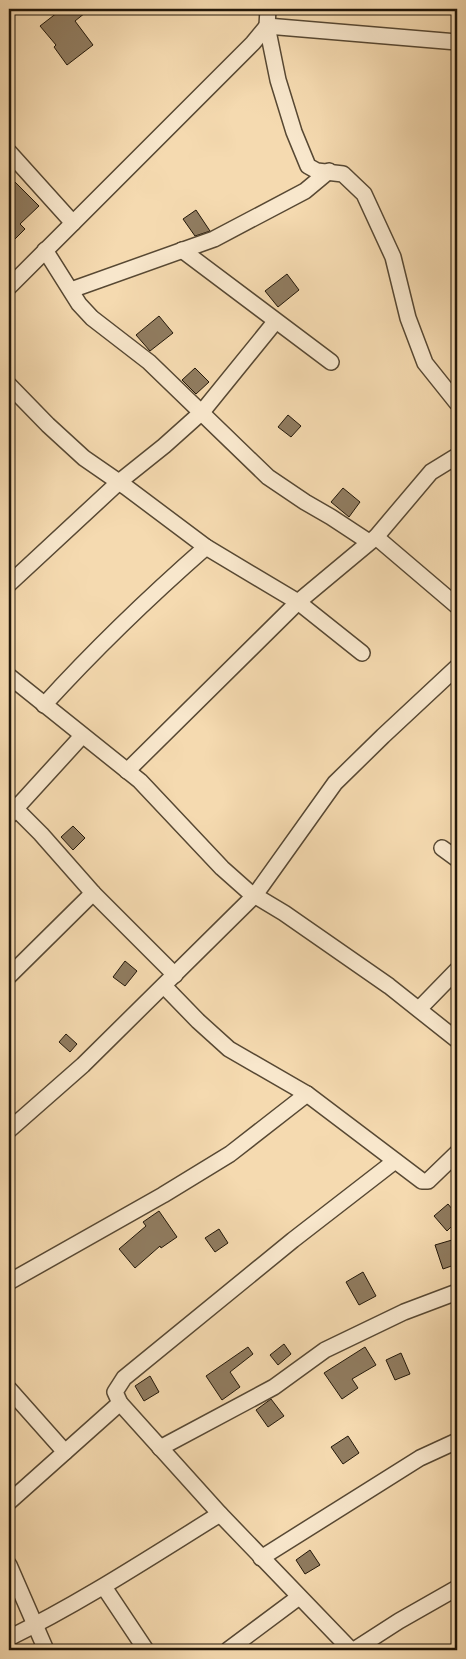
<svg xmlns="http://www.w3.org/2000/svg" width="466" height="1659" viewBox="0 0 466 1659" font-family="Alegreya,serif">
<rect width="100%" height="100%" fill="#f5dab0"/>
<filter id="stains"><feTurbulence type="fractalNoise" baseFrequency=".004" numOctaves="4"/><feColorMatrix values="0 0 0 0 .2 0 0 0 0 .09 0 0 0 0 .02 0 0 0 .5 -.17"/></filter>
<radialGradient id="worn" r=".72"><stop offset=".6" stop-color="#630" stop-opacity="0"/><stop offset="1" stop-color="#630" stop-opacity=".3"/></radialGradient>
<g fill="#907c60" stroke="#221709">
<path d="M62,9H90L75,21L93,45L67,65L54,47L56,45L40,26Z"/>
<path d="M9,176L39,206L20,224L25,229L9,245Z"/>
<path d="M196,210L210,231L195,236L183,219Z"/>
<path d="M287,274L299,290L278,307L265,291Z"/>
<path d="M159,316L173,333L150,351L136,335Z"/>
<path d="M195,368L209,382L196,394L182,380Z"/>
<path d="M288,415L301,426L291,437L278,427Z"/>
<path d="M343,488L360,502L349,517L331,502Z"/>
<path d="M73,826L85,838L73,850L61,837Z"/>
<path d="M125,961L137,971L125,986L113,977Z"/>
<path d="M66,1034L77,1044L70,1052L59,1042Z"/>
<path d="M448,1204L457,1215V1221L447,1231L434,1216Z"/>
<path d="M159,1211L177,1237L161,1248L160,1246L135,1268L119,1249L146,1226L143,1222Z"/>
<path d="M219,1229L228,1243L215,1252L205,1238Z"/>
<path d="M452,1240L457,1255V1264L443,1269L435,1245Z"/>
<path d="M363,1272L376,1296L359,1305L346,1282Z"/>
<path d="M284,1344L291,1354L278,1365L270,1355Z"/>
<path d="M248,1347L253,1354L230,1372L240,1387L222,1400L206,1376Z"/>
<path d="M365,1347L376,1365L352,1379L358,1388L342,1399L324,1373Z"/>
<path d="M401,1353L410,1374L395,1380L386,1360Z"/>
<path d="M150,1376L159,1392L144,1401L135,1386Z"/>
<path d="M271,1399L284,1416L268,1427L256,1410Z"/>
<path d="M348,1436L359,1453L343,1464L331,1447Z"/>
<path d="M310,1550L320,1565L305,1574L296,1560Z"/>
</g>
<g fill="none" stroke-linecap="round" stroke-linejoin="round">
<g stroke="#574833" stroke-width="18">
<g id="minor">
<path d="M268,9L267,26L278,80L294,132L308,166L317,171L343,174L364,194L393,257L408,318L425,363L457,403"/>
<path d="M9,152L73,223"/>
<path d="M45,250L79,304L92,318L149,362L268,477L305,502L331,517L369,542"/>
<path d="M182,250L331,362"/>
<path d="M9,287L253,43L267,26L457,42"/>
<path d="M71,290L214,239L305,191L329,171"/>
<path d="M9,385L48,425L84,458L126,487L206,547L298,602L362,653"/>
<path d="M376,537L457,606"/>
<path d="M9,584L119,482L164,446L202,412L275,322"/>
<path d="M9,676L140,781L222,868L249,892L284,913L389,986L457,1040"/>
<path d="M44,705C95,649 149,597 206,547"/>
<path d="M127,771L298,602L376,537L431,472L457,456"/>
<path d="M9,802L41,834L93,893L175,975"/>
<path d="M9,816L82,736"/>
<path d="M442,848L457,859"/>
<path d="M9,976L93,893"/>
<path d="M164,986L198,1021L229,1049L307,1094L422,1181H428L457,1153"/>
<path d="M419,1009L457,970"/>
<path d="M9,1130L83,1065L255,895L335,783L383,736L457,667"/>
<path d="M9,1282L163,1195L230,1154L307,1094"/>
<path d="M9,1389L65,1452"/>
<path d="M160,1448L274,1387L325,1350L404,1312L457,1292"/>
<path d="M9,1502L120,1403"/>
<path d="M261,1558L420,1458L457,1441"/>
<path d="M9,1565L46,1650"/>
<path d="M104,1587L146,1650"/>
<path d="M9,1638C84,1601 149,1558 220,1514"/>
<path d="M228,1650L299,1597"/>
<path d="M351,1650L220,1514L120,1403L115,1392L124,1378L293,1240L395,1161"/>
<path d="M354,1650L399,1621L457,1588"/>
</g>
</g>
<use href="#minor" stroke="#f8e7cc" stroke-width="15"/>
</g>
<rect width="466" height="1659" fill="none" stroke="#f5dab0" stroke-width="30"/>
<rect x="10" y="10" width="446" height="1639" fill="none" stroke="#221709" stroke-width="2.5"/>
<rect x="15" y="15" width="436" height="1629" fill="none" stroke="#221709"/>
<rect width="100%" height="100%" filter="url(#stains)"/>
<rect width="100%" height="100%" fill="url(#worn)"/>
</svg>
